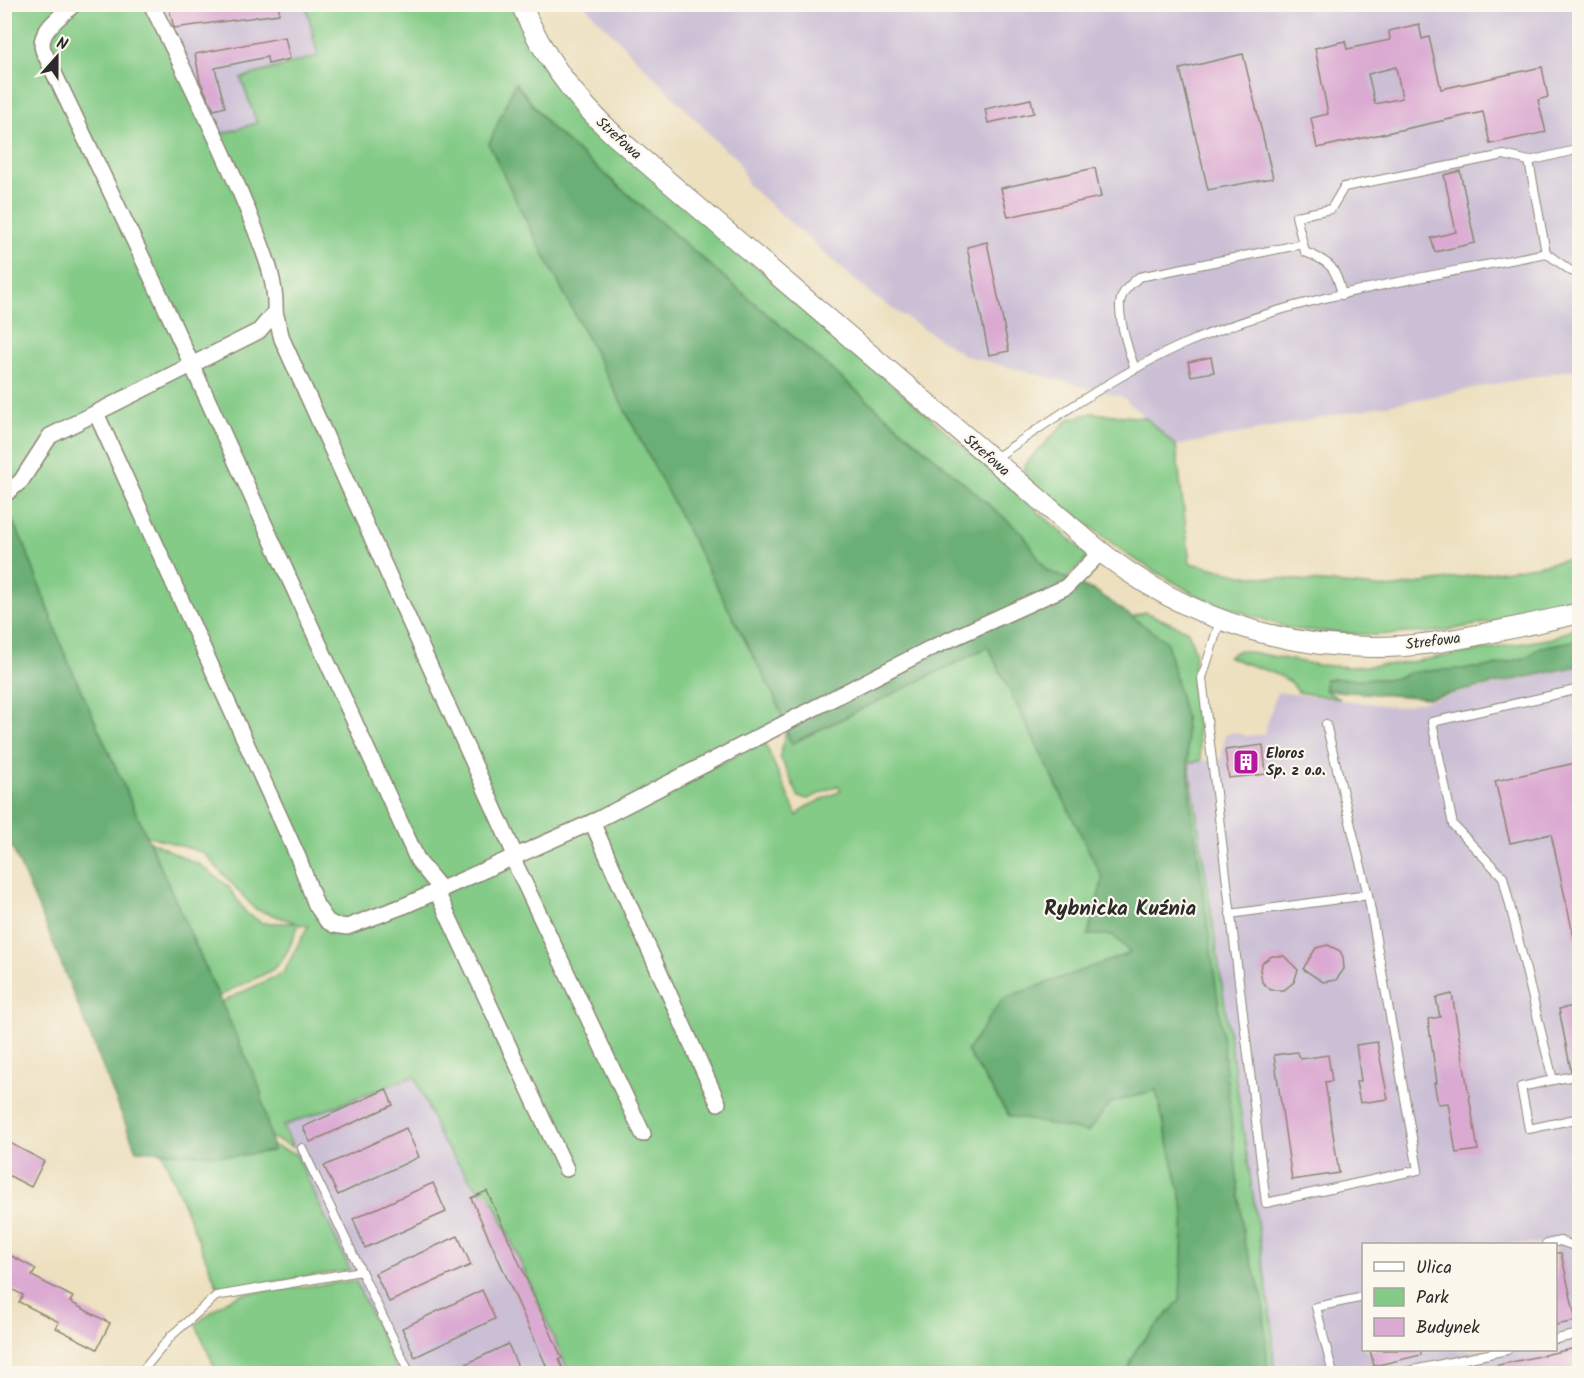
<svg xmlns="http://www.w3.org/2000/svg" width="1584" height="1378" viewBox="0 0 1584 1378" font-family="Kalam,sans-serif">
<rect width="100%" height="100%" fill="#fbf7ec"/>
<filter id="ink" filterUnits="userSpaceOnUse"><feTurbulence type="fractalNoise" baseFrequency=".0167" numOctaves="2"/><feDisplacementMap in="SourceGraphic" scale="12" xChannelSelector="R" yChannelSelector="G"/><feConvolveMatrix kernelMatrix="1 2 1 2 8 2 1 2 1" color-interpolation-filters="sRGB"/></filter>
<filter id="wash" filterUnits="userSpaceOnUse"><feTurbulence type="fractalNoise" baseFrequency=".008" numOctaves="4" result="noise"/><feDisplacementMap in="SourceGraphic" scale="24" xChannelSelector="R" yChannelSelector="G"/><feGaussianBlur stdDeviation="1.35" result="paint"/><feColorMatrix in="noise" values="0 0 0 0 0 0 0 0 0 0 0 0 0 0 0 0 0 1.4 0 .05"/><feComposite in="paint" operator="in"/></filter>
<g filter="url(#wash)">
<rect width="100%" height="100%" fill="#ede0bf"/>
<g fill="#cbbfd5" fill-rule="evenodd">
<path d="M156,5H306L318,56L241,78L257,123L221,134Z"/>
<path d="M584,5H1579V368L1176,446L1123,397L966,356L873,296L748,185L737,158L725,150Z"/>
<path d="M1579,667V1373H1274L1272,1324L1189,762L1221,759L1225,735L1234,732L1247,736L1264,734L1277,692L1398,707ZM1364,1244H1556V1350H1364Z"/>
<path d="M415,1076L441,1140L472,1182L495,1204L569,1373H398L283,1126Z"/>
</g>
<g fill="#84cb87" stroke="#587b59" stroke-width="1.5">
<path d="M4,5H156L221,134L257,123L241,78L318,56L306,5H511L548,74L579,112L1089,556L1066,579L1046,570L1023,534L552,129L516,83L489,144L519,207L776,700L784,723L671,775L678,789L682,783L764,741L797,816L806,807L841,791L838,785L808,799L799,797L780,757L786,730L791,744L988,647L1103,879L1088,935H1113L1131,953L1002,999L967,1051L1009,1116L1088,1132L1110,1103L1156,1090L1184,1210L1180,1300L1138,1347L1126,1373H569L495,1204L472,1182L441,1140L415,1076L283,1126L293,1147L270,1137L260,1089L221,1002L283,973L308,926L299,924C293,938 287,959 273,969C256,980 236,985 219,997L149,841L200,865L228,886L246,913L262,923H297L255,909L204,853L146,835L63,650L25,546L5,506Z"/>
<path d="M1093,413L1146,418L1176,446L1190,563L1242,575L1389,588L1536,566L1579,557V606L1443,631L1374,635L1291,629L1201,598L1129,556L1025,477V464L1069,419Z"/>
<path d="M1145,612L1188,631L1195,651L1193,691L1201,761L1189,763L1272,1324L1274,1373H1268L1263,1299L1244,1241L1191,806L1185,717L1132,617Z"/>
<path d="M1579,625V640L1541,647L1527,657L1490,667L1412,672L1393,679H1325V690L1340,699L1298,692C1288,671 1249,668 1228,656L1240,650L1317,665L1349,667L1399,664L1553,638Z"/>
<path d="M272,1145L296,1154L350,1270L243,1287L218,1288L162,1152L196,1154L273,1150Z"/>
<path d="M351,1281L356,1282L398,1373H217L196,1324L226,1301L242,1294Z"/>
</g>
<g fill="#6baf74" stroke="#4b6d50" stroke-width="1.5">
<path d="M515,83L552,129L1023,534L1046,570L1097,592L1167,642L1185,717L1191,806L1219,1006L1244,1241L1263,1299L1268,1373H1126L1138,1347L1180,1300L1184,1210L1156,1090L1110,1103L1088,1132L1009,1116L967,1051L1002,999L1130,953L1113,935H1088L1103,879L988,647L791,744L776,700L519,207L489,144Z"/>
<path d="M4,506L25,546L63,650L260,1089L273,1151L234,1156L136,1150L45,923L5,831Z"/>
<path d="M1579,640V666L1430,698L1325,690V679H1393L1412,672L1490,667L1527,657L1541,647Z"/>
</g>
<g id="blocks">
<g fill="#dbaad2" fill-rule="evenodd">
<path d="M168,4H204V7L222,4V7L279,4V14L174,28Z"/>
<path d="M1419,24L1422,39L1429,37L1441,89L1542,67L1548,97L1538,100L1546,132L1490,144L1483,112L1317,148L1311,118L1328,114L1315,48L1345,41L1347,49L1390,40L1389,31ZM1396,67L1402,98L1375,104L1368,74Z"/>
<path d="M285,37L290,59L268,64L267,57L215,68L225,107L214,110L200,81L195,54Z"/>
<path d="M1243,54L1273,178L1208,190L1180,69Z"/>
<path d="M1031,99L1034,113L988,123L985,109Z"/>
<path d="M1095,168L1101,197L1008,217L1001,188Z"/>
<path d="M1460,171L1475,243L1435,252L1431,238L1456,232L1444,175Z"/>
<path d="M987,242L1009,351L989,355L967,247Z"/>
<path d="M1211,357L1214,372L1191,376L1188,362Z"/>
<path d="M1263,745L1266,774L1229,778L1225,750Z"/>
<path d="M1580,762V937L1574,938L1551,834L1510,843L1495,781Z"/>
<path d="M1328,945L1340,951L1343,957L1344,969L1336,980L1323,982L1303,969L1316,948Z"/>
<path d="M1272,956H1284L1298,970L1294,982L1284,990H1271L1262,982L1260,969L1262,963Z"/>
<path d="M1452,994L1478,1150L1456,1153L1448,1103L1438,1104L1434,1083H1437L1428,1019L1440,1017L1436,998Z"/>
<path d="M1580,1005V1069L1571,1071L1559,1009Z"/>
<path d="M1377,1042L1388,1099L1360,1103L1356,1082L1361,1081L1356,1045Z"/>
<path d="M1297,1052L1301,1059L1328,1055L1332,1081L1325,1082L1339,1173L1292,1180L1274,1055Z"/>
<path d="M386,1089L393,1105L310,1142L303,1127Z"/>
<path d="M406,1128L419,1157L338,1195L324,1166Z"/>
<path d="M4,1140L44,1161L31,1187L4,1173Z"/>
<path d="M433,1183L446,1212L365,1248L353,1219Z"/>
<path d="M487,1191L562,1358L559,1359L565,1374H550L471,1198Z"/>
<path d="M458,1236L471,1265L389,1302L375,1273Z"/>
<path d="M4,1252L36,1269L32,1276L73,1297L70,1302L110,1323L97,1349L56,1328L59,1322L19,1302L23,1295L4,1285Z"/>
<path d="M1556,1253H1561L1576,1321L1556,1325Z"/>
<path d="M482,1290L495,1319L415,1357L402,1328Z"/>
<path d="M508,1344L521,1374H445Z"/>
<path d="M1580,1347V1374H1486L1485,1368Z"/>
<path d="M1370,1350H1421V1355L1374,1366Z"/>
</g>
</g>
</g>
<g filter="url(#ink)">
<use href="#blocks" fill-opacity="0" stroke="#8c8675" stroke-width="1.5"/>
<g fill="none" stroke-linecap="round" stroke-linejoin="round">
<g stroke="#8c8675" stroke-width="10">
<g id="service">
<path d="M1529,161L1546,253L1571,271L1580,273"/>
<path d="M1342,295C1336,268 1331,262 1305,252L1296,216L1331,209L1344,187L1504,155L1529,161L1580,149"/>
<path d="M1135,369C1129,353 1119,321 1120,304C1121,291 1131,284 1139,277L1303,244"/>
<path d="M994,459C1052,419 1125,369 1189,342C1301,294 1427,278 1546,253"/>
<path d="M1220,621L1202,678L1266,1203L1418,1170L1368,895L1326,724"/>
<path d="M1580,689L1432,722L1453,825L1503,877L1553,1080L1521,1087L1529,1129L1580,1118"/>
<path d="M1230,914L1368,895"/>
<path d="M1553,1080L1580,1075"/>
<path d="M1546,1244L1560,1241L1580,1248"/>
<path d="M361,1271L410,1374"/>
<path d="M1556,1339L1580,1334"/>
<path d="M140,1374L171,1336L216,1296L361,1271L302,1148"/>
<path d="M1333,1374L1316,1307L1364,1297"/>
<path d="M1395,1374L1507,1350"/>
</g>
</g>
<g stroke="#8c8675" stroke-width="18">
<g id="minor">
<path d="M74,4C62,16 37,31 43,50L159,293L418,861L441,889"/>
<path d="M275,312L282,339L516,857"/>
<path d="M96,413L298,857L316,905L327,921L334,925L347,927L406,905L599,819L929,649L1066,587L1101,552"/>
<path d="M4,495L21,481L50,436L259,331L275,312C277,277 260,243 248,211C219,140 186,73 151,4"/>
<path d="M592,822L718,1103"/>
<path d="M513,859L643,1134"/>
<path d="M436,890L566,1169"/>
</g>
</g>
<g stroke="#8c8675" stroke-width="22">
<path id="tertiary" d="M521,4C542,55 575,99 615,136L1089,542C1185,623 1307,660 1432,643C1482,636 1531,624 1580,613"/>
</g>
<use href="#service" stroke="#fff" stroke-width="8"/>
<use href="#minor" stroke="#fff" stroke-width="15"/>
<use href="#tertiary" stroke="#fff" stroke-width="20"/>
</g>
</g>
<defs>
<g id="building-square" transform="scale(1.35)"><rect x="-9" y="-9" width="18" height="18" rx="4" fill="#b5179e" stroke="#fbf7ec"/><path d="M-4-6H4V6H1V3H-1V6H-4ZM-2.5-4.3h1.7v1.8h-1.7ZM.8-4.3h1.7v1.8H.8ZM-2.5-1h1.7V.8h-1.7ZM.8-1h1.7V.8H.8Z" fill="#fff"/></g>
</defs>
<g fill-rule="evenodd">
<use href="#building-square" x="1246" y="762"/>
</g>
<g text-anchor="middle" stroke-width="4.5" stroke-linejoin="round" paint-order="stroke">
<g font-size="15" fill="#2b2b2b" stroke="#fbf7ec">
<text transform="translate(619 138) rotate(42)" y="5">Strefowa</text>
<text transform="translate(987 455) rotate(41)" y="5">Strefowa</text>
<text transform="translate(1433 641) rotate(-7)" y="5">Strefowa</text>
</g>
<g font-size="15" font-weight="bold" fill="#2b2b2b" stroke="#fbf7ec" text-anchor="start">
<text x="1266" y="758">Eloros<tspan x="1266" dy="17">Sp. z o.o.</tspan></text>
</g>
<g font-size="21" font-weight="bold" fill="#2b2b2b" stroke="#fbf7ec">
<text x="1120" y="915">Rybnicka Kuźnia</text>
</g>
</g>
<rect width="1584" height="1378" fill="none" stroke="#fbf7ec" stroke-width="24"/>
<rect x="1362" y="1243" width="195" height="108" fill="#fbf7ec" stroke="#a8a59f" stroke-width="1.5"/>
<rect x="1374" y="1262" width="30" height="9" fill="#ffffff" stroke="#a8a59f" stroke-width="1.5"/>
<text x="1416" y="1273" font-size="18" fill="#2b2b2b">Ulica</text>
<rect x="1374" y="1288" width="30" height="18" fill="#84cb87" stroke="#a8a59f" stroke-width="1.5"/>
<text x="1416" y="1303" font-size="18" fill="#2b2b2b">Park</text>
<rect x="1374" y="1318" width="30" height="18" fill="#dbaad2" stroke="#a8a59f" stroke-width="1.5"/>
<text x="1416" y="1333" font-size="18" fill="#2b2b2b">Budynek</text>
<g transform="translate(57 57) rotate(21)" stroke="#fbf7ec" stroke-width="4.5" paint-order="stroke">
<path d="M0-4.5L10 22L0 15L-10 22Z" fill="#2b2b2b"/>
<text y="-9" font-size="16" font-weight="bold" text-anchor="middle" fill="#2b2b2b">N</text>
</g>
</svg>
